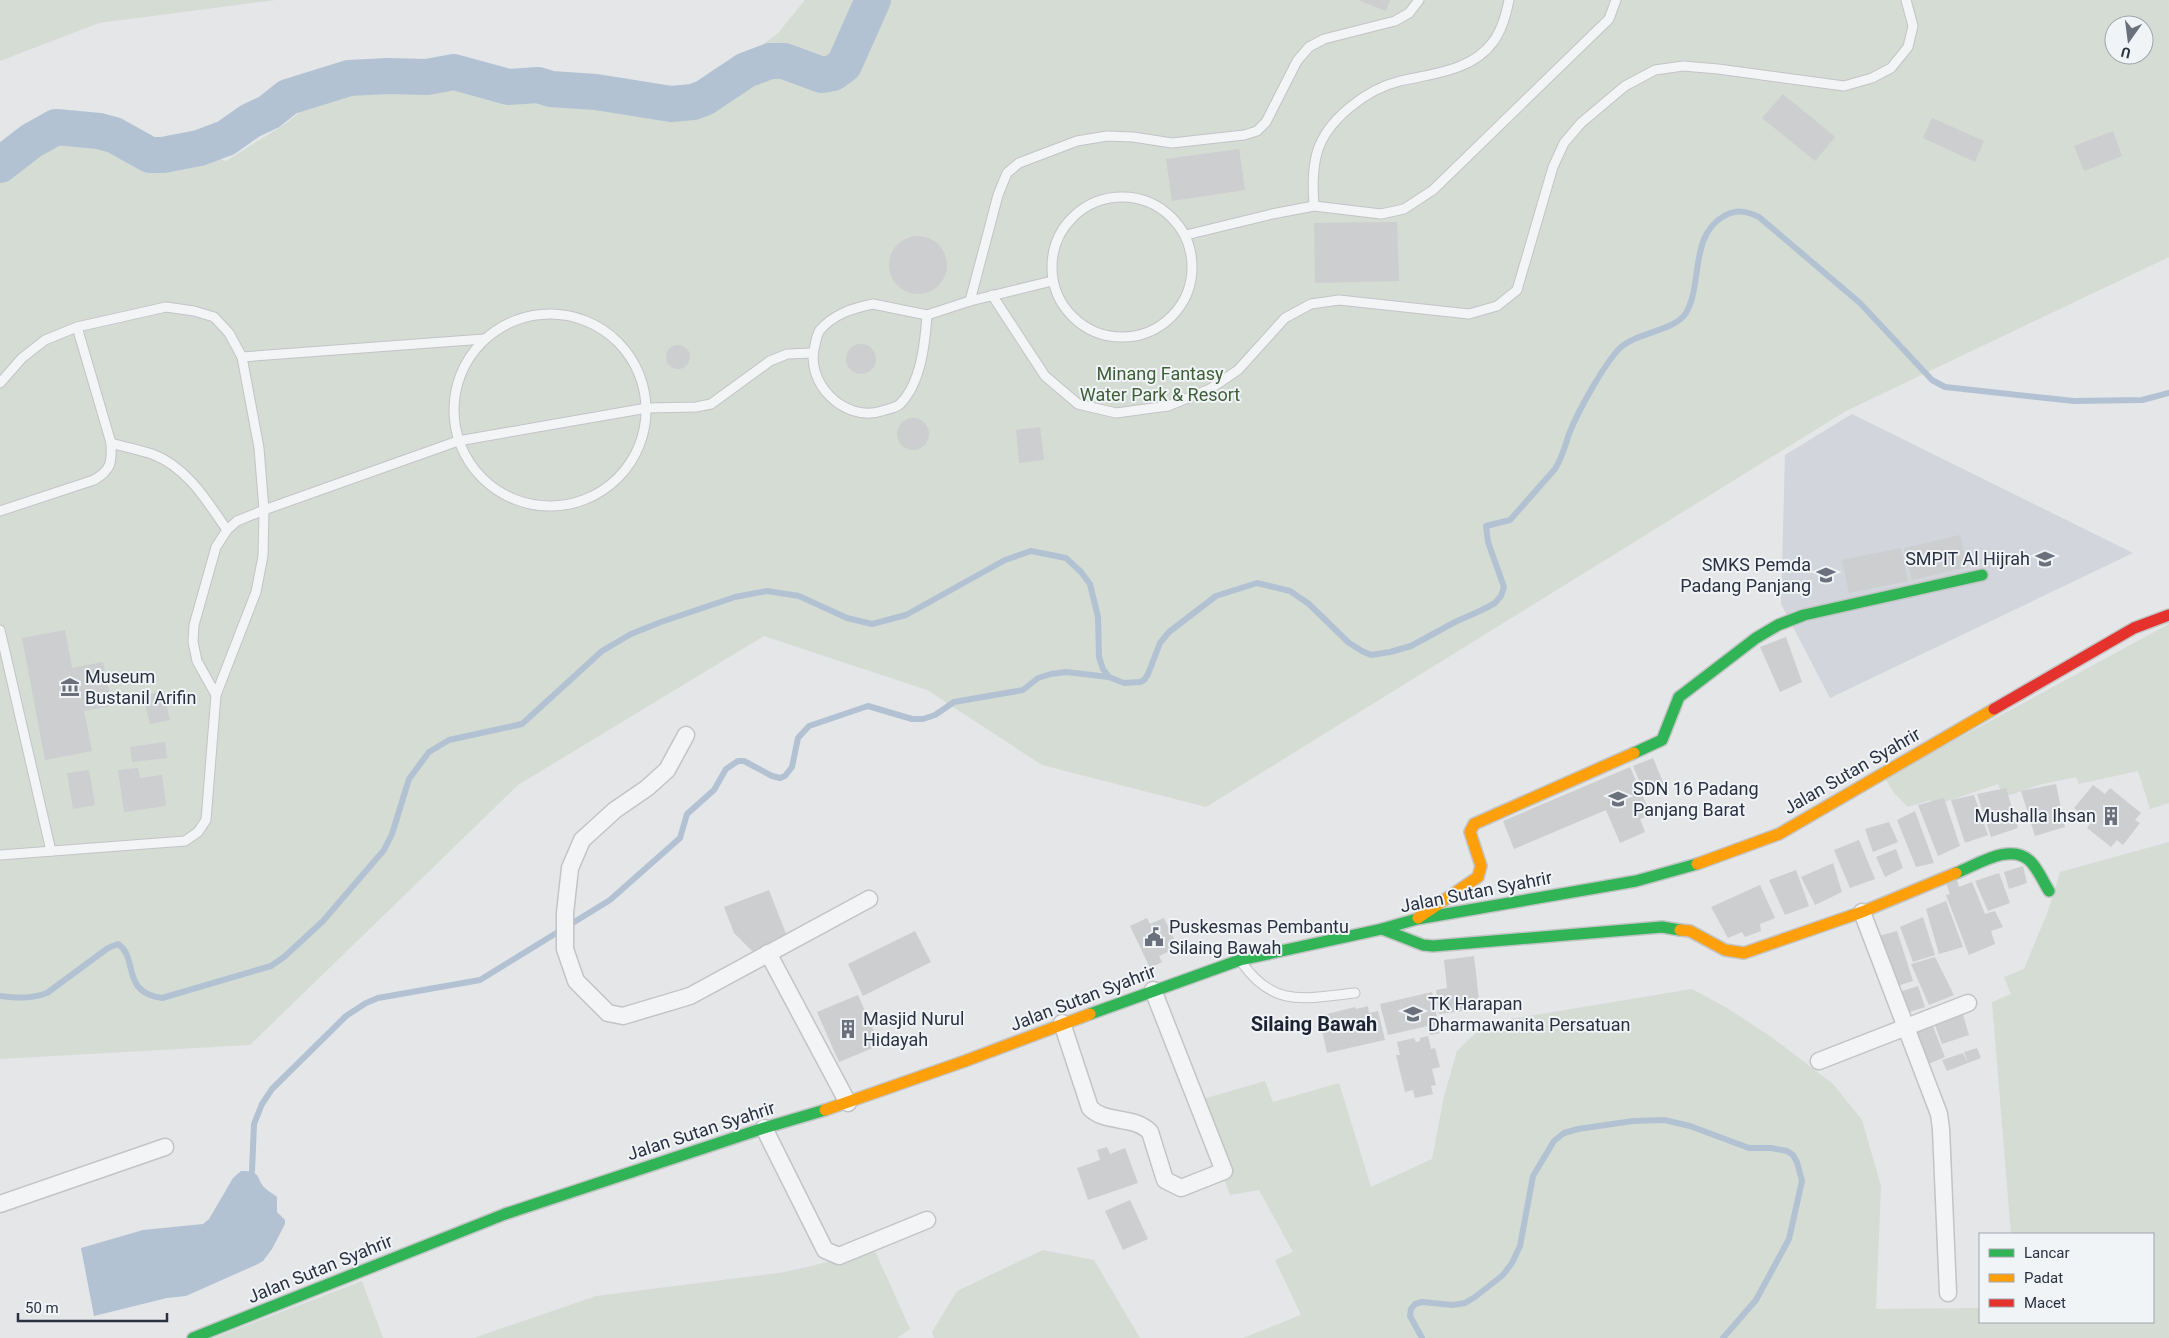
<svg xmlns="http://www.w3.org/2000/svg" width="2169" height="1338" viewBox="0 0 2169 1338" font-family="Roboto,sans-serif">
<rect width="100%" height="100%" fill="#e4e6e8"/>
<path fill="#d2d5db" d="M1852,414L2133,553L1830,698L1781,604L1785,455Z"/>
<g fill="#d4dcd4" fill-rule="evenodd">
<path d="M0,0H276L99,23L0,61Z"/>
<path d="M805,0H2169V257L1846,411L1206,807L1042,765L927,690L764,636L518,785L250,1045L0,1059V177L10,164L61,128L109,130L226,161L285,124L340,81L411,72L527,85L622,112L690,100L778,33ZM2114,25H2144V55H2114Z"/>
<path d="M2169,624V803L2150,809L2138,771L2079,784L2076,777L2039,785L2004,797L1998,784L1933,806L1931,800L1908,807L1894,793L1885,778Z"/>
<path d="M2169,842V1338H1243L1301,1315L1275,1260L1293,1252L1259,1190L1230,1195L1196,1101L1265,1081L1273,1102L1339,1083L1371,1187L1432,1159L1444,1096L1457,1051L1486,1023L1692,989L1727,1008L1770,1036L1833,1084L1862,1120L1881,1186L1876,1309L1980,1308V1322H2153V1234H2011L1992,1002L2011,994L2004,977L2024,969L2048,911L2060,872Z"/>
<path d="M1043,1250L1094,1260L1140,1338H934L932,1332L957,1291Z"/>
<path d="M875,1251L910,1329L897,1338H474L596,1296L785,1272Z"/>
<path d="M362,1281L383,1338H214Z"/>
</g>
<path fill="#b2c2d3" d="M241,1171C264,1171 254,1178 266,1189C269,1192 274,1194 277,1197V1212L285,1220V1224L272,1249L263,1261L258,1264L186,1296L167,1298L94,1316L81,1248L143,1230L203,1224L209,1219L233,1178Z"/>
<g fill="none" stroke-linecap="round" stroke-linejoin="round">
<g stroke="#b2c2d3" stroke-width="6">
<path d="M0,996C17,998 31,999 47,993L108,948L118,944C139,958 120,992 162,998L271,966L284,957L323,921L384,850L392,834L409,779L429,752L449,740L522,724L602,651L631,634L661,622L735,597L767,591L799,596L847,618L872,624L906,615L1005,560L1031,551L1066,558L1081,572L1090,584L1098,617L1099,657L1103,669L1109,677"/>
<path d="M252,1171L254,1124L262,1104L272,1089L346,1016L366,1003L378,998L480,980L610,900L680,838L687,814L714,790L726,769L738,761H744L772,776L780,778L785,776L792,767L798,738L809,726L868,706L912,719H923L935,715L954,702L1023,690L1038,678L1051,674L1066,672L1109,677L1124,683L1140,682L1144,680L1148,674L1160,643L1169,632L1216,596L1257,583L1290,591L1309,604L1349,643L1362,651L1371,655L1390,652L1411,646L1455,622L1482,610L1495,603L1501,596L1504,587L1488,542L1486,526L1510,520L1555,469C1562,458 1565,446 1569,434C1577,413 1604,364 1620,348C1637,332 1675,331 1686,313C1703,284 1689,236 1724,216C1737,209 1746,211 1759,217L1860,303L1932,380L1945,387L2074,401L2142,400L2169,393"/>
<path d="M1422,1338L1410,1316L1411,1309L1415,1304L1422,1302L1453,1305L1465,1303L1475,1297L1503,1275L1512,1263L1520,1246L1533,1176L1554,1141L1564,1133L1578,1129L1633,1121L1664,1120L1690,1126L1749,1148H1771L1787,1151L1793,1155L1797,1162L1802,1181L1789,1239L1756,1300L1723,1338"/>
</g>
<path stroke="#b2c2d3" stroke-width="36" d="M0,165L31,141L56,127L99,131L114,135L150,155H163L199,148L226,138L250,121L269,112L288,97L349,78L388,76L427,77L454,72L508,87L538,85L551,89L596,92L671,104L693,102L704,98L746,70L770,61H784L822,75L833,73L844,65L873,0"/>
</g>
<g fill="#ccced0">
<path d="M1358,0H1390L1386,11Z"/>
<path d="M1783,94L1835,137L1815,161L1762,118Z"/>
<path d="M1932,118L1984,141L1975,162L1923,138Z"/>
<path d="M2113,131L2122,156L2084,171L2074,146Z"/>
<path d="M1239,149L1245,190L1172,201L1166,159Z"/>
<path d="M1397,222L1399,281L1315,283L1314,223Z"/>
<circle cx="918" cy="265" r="29"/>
<circle cx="861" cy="359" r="15"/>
<circle cx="678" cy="357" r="12"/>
<circle cx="913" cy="434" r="16"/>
<path d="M1040,427L1044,460L1019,463L1016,430Z"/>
<path d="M1960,535L1967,567L1912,580L1904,548Z"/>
<path d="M1901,548L1908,581L1849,593L1842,560Z"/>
<path d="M65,630L72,668L103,662L112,706L84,711L92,751L45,760L22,638Z"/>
<path d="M1786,637L1802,682L1780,692L1760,647Z"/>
<path d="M163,691L170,720L150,724L143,696Z"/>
<path d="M165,742L167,758L132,762L130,747Z"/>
<path d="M1653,758L1666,789L1646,797L1633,766Z"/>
<path d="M1630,767L1651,815L1640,819L1645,832L1620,843L1606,810L1514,849L1503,821Z"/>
<path d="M138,768L140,778L162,775L166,806L124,812L118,770Z"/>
<path d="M89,770L95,805L73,809L67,773Z"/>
<path d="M2056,784L2065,827L2035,836L2021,791Z"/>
<path d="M2093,785L2105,794L2110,788L2141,813L2135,820L2140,823L2123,845L2117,840L2111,847L2087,828L2091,822L2074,808Z"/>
<path d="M2006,788L2018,828L1991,837L1977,794Z"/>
<path d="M1974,795L1988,835L1965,843L1951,800Z"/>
<path d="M1944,798L1960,846L1938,856L1918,805Z"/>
<path d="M1915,811L1934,863L1916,867L1897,820Z"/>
<path d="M1889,822L1898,842L1873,852L1865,829Z"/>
<path d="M1859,840L1875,879L1850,888L1834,850Z"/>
<path d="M1896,849L1903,868L1885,877L1876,857Z"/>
<path d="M1833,863L1842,892L1815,905L1801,877Z"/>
<path d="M2023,866L2027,883L2009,889L2004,872Z"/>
<path d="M1796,870L1809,906L1785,915L1769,880Z"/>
<path d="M1999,873L2010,903L1988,911L1975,881Z"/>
<path d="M1957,880L1959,887L1972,882L1985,914L1995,911L2003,927L1991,931L1995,944L1969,955L1946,895L1950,894L1946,883Z"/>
<path d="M1760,885L1775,918L1760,924L1761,931L1745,937L1742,932L1728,938L1711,907Z"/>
<path d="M769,890L788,939L753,952L734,933L724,907Z"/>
<path d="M1946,901L1963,947L1939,954L1926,909Z"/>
<path d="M1923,917L1935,955L1913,962L1900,927Z"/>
<path d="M1147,918L1150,924L1164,918L1178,947L1159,956L1162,962L1150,968L1130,926Z"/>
<path d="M915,931L931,962L863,996L848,964Z"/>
<path d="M1897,931L1913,981L1891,988L1875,937Z"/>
<path d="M1474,956L1480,1009L1439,1014L1436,990L1447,988L1444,960Z"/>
<path d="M1935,957L1954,995L1929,1005L1911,964Z"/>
<path d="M1918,986L1925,1007L1904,1014L1896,993Z"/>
<path d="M1432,992L1440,1033L1430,1035L1428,1026L1388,1035L1380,1004Z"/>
<path d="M858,995L880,1045L839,1062L817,1012Z"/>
<path d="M1368,1006L1369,1013L1378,1011L1385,1040L1327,1053L1319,1016L1355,1007L1356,1009Z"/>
<path d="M1962,1011L1969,1035L1942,1044L1933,1020Z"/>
<path d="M1932,1024L1945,1057L1924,1066L1913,1031Z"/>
<path d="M1428,1036L1431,1049L1435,1048L1440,1067L1432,1069L1436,1085L1431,1086L1433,1094L1415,1098L1413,1090L1405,1092L1396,1055H1400L1397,1042L1414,1038L1416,1042L1420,1041V1038Z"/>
<path d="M1977,1048L1981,1058L1947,1071L1942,1060L1963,1053L1968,1063L1964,1052Z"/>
<path d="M1107,1147L1110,1154L1125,1148L1138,1183L1088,1200L1077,1168L1100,1160L1097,1150Z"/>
<path d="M1130,1200L1148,1239L1123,1250L1105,1211Z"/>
</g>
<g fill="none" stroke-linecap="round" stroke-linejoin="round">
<g stroke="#c2c4c6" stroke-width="11">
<g id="lane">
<circle cx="1122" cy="267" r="70"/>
<path d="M1314,206C1313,189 1312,171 1317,153C1326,120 1367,89 1400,81C1431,74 1472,71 1493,42C1502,30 1506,15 1509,0"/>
<path d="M1186,235L1272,214L1314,206L1381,214L1404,209L1433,190L1609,19L1616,0"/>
<path d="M992,295L1045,376L1078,404L1116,413L1168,406L1210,389L1238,370L1285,318L1311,304L1339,300L1469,314L1497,306L1517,290L1553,167L1564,143L1581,123L1625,86L1655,70L1683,66L1718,69L1844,86L1872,78L1891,68L1908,47L1913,26L1906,0"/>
<path d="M970,301L998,195L1007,173L1019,163L1077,141L1107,136L1133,137L1172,143L1244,135L1257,131L1266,122L1297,61L1309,47L1324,39L1395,21L1409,13L1419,0"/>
<path d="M873,304L927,315C925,344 921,383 900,404C896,408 887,409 882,411C844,423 804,382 815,345C816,340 817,334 820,330C834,314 853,308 873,304Z"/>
<circle cx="550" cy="410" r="96"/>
<path d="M927,315L970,301L1052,281"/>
<path d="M242,357L484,339"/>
<path d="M0,383L22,358L45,340L77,327L166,307L194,311L214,317L229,333L242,357L259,448L264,510L263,556L256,592L216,695L206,820L198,832L185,841L0,855"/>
<path d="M111,443C125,447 139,450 152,454C187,467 207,501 227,530"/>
<path d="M0,511L94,480C111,470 112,463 111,443L77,327"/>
<path d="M0,630L51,851"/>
<path d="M216,695L197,661L193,642L194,625L216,547L227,530L237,521L264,510L458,441L647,408L696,407L711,404L770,361L787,354L812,353"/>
<path d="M1242,963C1275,1009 1306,998 1355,993"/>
</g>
</g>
<g stroke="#c2c4c6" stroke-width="19">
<g id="street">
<path d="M686,735L667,770L647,788L615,810L582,840L570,868L565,913V949L576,981L608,1013L623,1016L690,996L869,899"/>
<path d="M1862,912L1939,1114L1941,1129L1948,1293"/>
<path d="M768,953L848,1103"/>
<path d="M1062,1023L1090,1108C1106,1124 1134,1115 1150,1132L1165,1180L1181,1188L1224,1171L1153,990"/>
<path d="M1819,1061L1968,1003"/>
<path d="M764,1128L825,1250L839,1256L927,1220"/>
<path d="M0,1204L165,1147"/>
</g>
</g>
<g stroke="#c2c4c6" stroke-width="14">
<g id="fast">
<path d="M1634,753L1662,740L1679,697L1756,638L1778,625L1804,615L1982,575"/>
<path d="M1956,873C1977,865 2010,842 2030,861C2038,869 2043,881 2049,891"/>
<path d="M1382,929L1423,945L1433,946L1662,927L1680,930"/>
<path d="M1090,1014L1240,960L1382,929L1417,919L1636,881L1697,864"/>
<path d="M193,1338L505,1214L764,1128L825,1110"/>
</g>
</g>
<g stroke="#c2c4c6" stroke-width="14">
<g id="slow">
<path d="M1697,864L1779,834L1994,709"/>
<path d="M1418,918L1478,877L1481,866L1470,832L1474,824L1634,753"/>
<path d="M1680,930L1690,931L1725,950L1744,953L1862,912L1956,873"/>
<path d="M825,1110L965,1061L1090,1014"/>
</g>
</g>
<g stroke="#c2c4c6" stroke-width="14">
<path id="jam" d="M1994,709L2134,628L2169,615"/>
</g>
<use href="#lane" stroke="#f3f4f5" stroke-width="9"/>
<use href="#street" stroke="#f3f4f5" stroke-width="16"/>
<use href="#fast" stroke="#30b455" stroke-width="11"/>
<use href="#slow" stroke="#ff9f0a" stroke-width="11"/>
<use href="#jam" stroke="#e5322d" stroke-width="11"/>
</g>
<defs>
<g id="school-bare" transform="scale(1.5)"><path d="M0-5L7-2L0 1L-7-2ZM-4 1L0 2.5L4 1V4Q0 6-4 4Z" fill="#6b717c" stroke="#f1f4f7" stroke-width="2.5" paint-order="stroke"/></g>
<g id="museum-bare" transform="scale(1.5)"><path d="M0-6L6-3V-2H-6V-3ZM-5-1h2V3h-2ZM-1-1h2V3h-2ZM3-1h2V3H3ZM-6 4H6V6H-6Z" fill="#6b717c" stroke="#f1f4f7" stroke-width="2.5" paint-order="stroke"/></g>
<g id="building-bare" transform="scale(1.5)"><path d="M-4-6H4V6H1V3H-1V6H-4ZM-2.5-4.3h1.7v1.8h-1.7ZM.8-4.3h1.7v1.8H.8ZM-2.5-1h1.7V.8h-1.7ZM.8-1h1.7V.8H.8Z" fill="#6b717c" stroke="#f1f4f7" stroke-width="2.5" paint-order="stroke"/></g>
<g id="civic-bare" transform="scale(1.5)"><path d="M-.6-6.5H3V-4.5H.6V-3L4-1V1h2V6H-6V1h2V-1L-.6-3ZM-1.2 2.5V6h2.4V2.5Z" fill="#6b717c" stroke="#f1f4f7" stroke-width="2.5" paint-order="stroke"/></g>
</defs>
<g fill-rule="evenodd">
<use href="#school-bare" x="2045" y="559"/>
<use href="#school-bare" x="1826" y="575"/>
<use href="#museum-bare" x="70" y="687"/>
<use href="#school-bare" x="1618" y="799"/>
<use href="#building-bare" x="2111" y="816"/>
<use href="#civic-bare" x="1154" y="937"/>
<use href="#school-bare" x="1413" y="1014"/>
<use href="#building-bare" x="848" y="1029"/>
</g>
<g text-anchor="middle" stroke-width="4" stroke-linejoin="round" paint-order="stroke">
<g font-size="18" fill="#3e5e37" stroke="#f1f4f7">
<text x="1160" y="380">Minang Fantasy<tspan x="1160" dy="21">Water Park &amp; Resort</tspan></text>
</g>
<g font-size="18" fill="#2a3242" stroke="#f1f4f7" text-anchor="start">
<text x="2030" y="565" text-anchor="end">SMPIT Al Hijrah</text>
<text x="1811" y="571" text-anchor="end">SMKS Pemda<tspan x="1811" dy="21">Padang Panjang</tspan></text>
<text x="85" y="683">Museum<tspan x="85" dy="21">Bustanil Arifin</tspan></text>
<text x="1633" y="795">SDN 16 Padang<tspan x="1633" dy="21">Panjang Barat</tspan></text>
<text x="2096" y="822" text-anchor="end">Mushalla Ihsan</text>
<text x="1169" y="933">Puskesmas Pembantu<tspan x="1169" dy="21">Silaing Bawah</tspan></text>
<text x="1428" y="1010">TK Harapan<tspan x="1428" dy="21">Dharmawanita Persatuan</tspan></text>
<text x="863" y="1025">Masjid Nurul<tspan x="863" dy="21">Hidayah</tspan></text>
</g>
<g font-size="18" fill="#2a3242" stroke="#f1f4f7">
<text transform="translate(1852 771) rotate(-30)" y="6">Jalan Sutan Syahrir</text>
<text transform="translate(1476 892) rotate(-11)" y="6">Jalan Sutan Syahrir</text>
<text transform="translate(1083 998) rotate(-21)" y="6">Jalan Sutan Syahrir</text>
<text transform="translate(701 1131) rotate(-18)" y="6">Jalan Sutan Syahrir</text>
<text transform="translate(320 1269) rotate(-22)" y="6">Jalan Sutan Syahrir</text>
</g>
<g font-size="20" font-weight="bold" fill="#1c2433" stroke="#f1f4f7">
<text x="1314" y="1031">Silaing Bawah</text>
</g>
</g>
<rect x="1979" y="1233" width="175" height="90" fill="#f1f4f7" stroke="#a1a6af"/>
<rect x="1989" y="1249" width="25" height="8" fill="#30b455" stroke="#a1a6af"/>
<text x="2024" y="1258" font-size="15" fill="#2a3242">Lancar</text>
<rect x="1989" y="1274" width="25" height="8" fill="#ff9f0a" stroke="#a1a6af"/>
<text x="2024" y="1283" font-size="15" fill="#2a3242">Padat</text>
<rect x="1989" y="1299" width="25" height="8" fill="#e5322d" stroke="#a1a6af"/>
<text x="2024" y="1308" font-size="15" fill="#2a3242">Macet</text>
<g transform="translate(2129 40) rotate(194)"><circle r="24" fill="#f1f4f7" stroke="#a1a6af"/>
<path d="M0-4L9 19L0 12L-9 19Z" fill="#6b717c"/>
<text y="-8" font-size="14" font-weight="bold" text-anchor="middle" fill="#2a3242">U</text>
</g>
<path d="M18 1313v8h149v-8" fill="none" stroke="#2a3242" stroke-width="2.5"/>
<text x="25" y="1313" font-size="15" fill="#2a3242" stroke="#f1f4f7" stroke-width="4" paint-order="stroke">50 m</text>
</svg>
